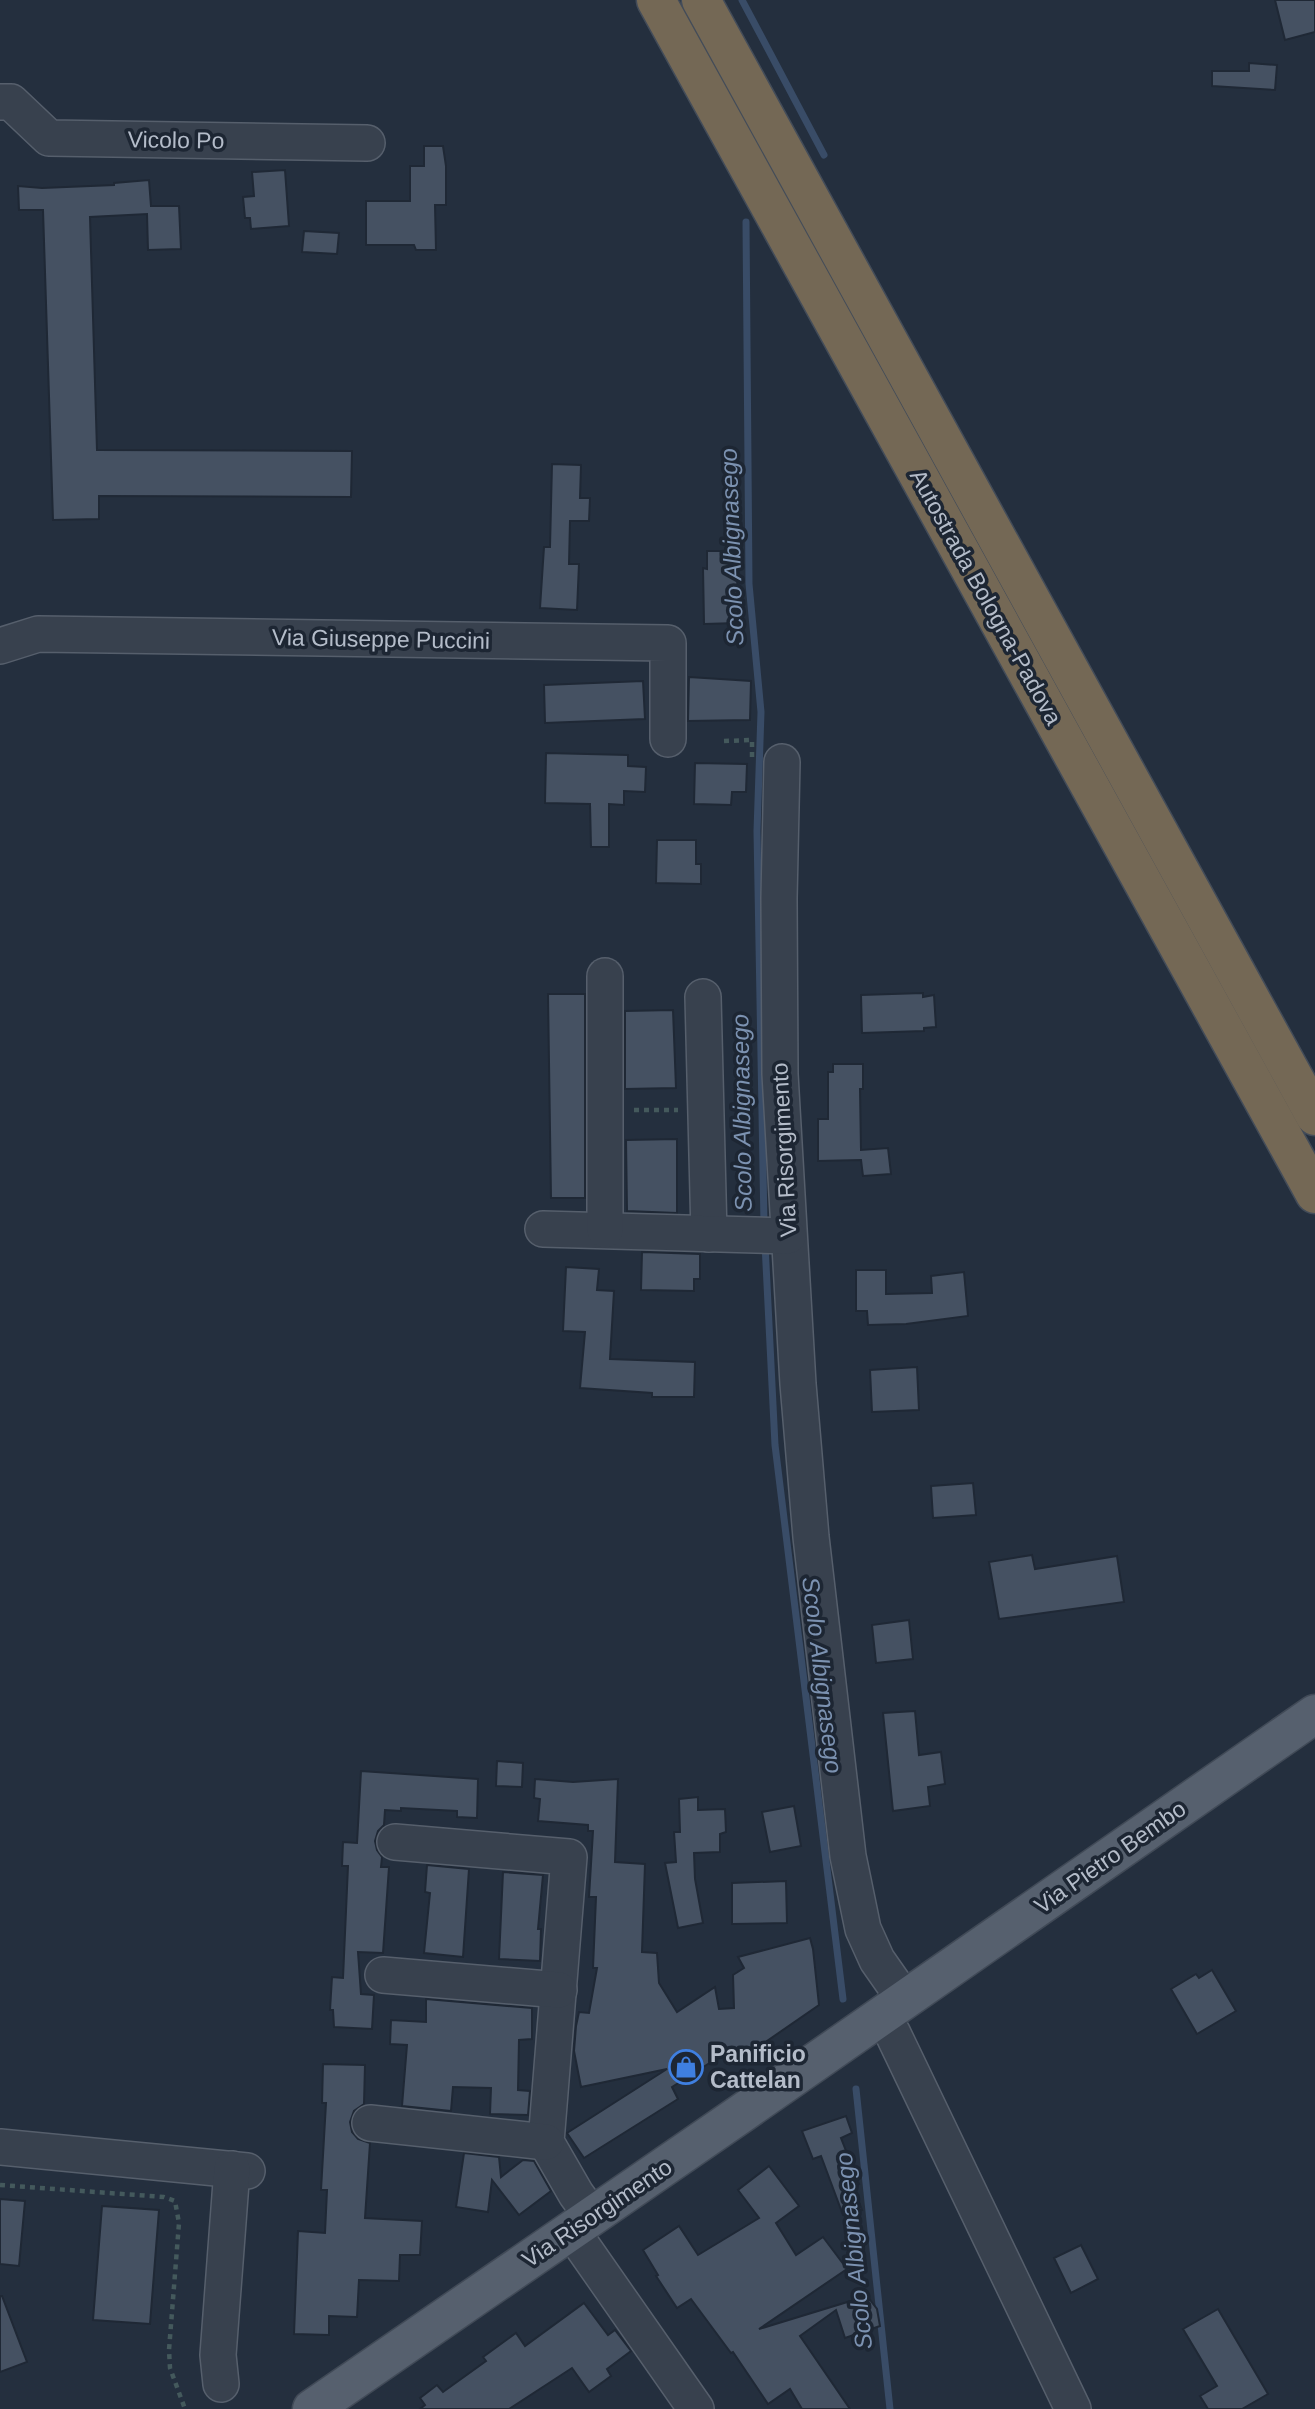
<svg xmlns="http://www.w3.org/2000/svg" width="1315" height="2409" viewBox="0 0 1315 2409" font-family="Arial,sans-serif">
<rect width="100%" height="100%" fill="#242f3e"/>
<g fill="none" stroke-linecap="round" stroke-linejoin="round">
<g stroke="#394c67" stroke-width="7">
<path d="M742,0L824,155"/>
<path d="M746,222L749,584L761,712L757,831L764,1225"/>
<path d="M765,1244L775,1445L843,1999"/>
<path d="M856,2089L890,2409"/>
</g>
</g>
<g fill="#455162" stroke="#1f2835" stroke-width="2">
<path d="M1275,0H1315V32L1285,40Z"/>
<path d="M1249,63L1277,65L1275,90L1212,86V71H1249Z"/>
<path d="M424,146H443L446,166V205H435L436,250H416L414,245H366V201H410V166H424Z"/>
<path d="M285,170L289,226L251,229L250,218H245L243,197L254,196L252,172Z"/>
<path d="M149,180L151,206H179L181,249L148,250L147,214L90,217L97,450L352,451L351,497L99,496V519L53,520L43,210H19L18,186L42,188L114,185V183Z"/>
<path d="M304,231L339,233L337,254L302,252Z"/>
<path d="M552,464L581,465L580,498H590L589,521H570L569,564H579L577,610L540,608L544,547H550Z"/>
<path d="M707,551H732V568H737L738,623L704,624L703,568L707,569Z"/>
<path d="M689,677L751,681L750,720L688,721Z"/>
<path d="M643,681L645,719L545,723L544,685Z"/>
<path d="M546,753L628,755V766L646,767L645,792L624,791V805L609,804V847H591L590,804L545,803Z"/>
<path d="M695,763L747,764L746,792H732L731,805L694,804Z"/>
<path d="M657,840H696V864H701V884L656,883Z"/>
<path d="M923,993V997L934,995L936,1027L924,1028V1031L862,1033L861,995Z"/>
<path d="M548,994H585V1198H551Z"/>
<path d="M673,1010L676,1088L625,1089V1011Z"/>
<path d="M833,1064H863V1089H860L861,1150L888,1148L891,1174L863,1176L861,1160L818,1161V1119H828V1072H833Z"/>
<path d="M677,1139V1213L627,1211L626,1140Z"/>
<path d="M642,1252L700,1254V1279H694V1291L641,1290Z"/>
<path d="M566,1267L599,1269L597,1290L614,1291L610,1359L695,1362L694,1397H652V1393L580,1388L585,1332L563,1331Z"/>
<path d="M856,1270H886V1294L932,1293L931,1276L964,1272L968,1316L906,1324L868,1325L867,1311H856Z"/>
<path d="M917,1367L919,1410L872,1412L870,1370Z"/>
<path d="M973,1483L976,1515L933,1518L931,1486Z"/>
<path d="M1032,1555L1035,1569L1117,1556L1124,1602L999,1619L989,1562Z"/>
<path d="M909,1620L913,1659L876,1663L872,1625Z"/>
<path d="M915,1711L919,1755L941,1752L945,1784L928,1787L930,1806L893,1811L883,1713Z"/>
<path d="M497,1761L523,1763L522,1787L496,1786Z"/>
<path d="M361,1771L478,1779L477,1818L457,1817V1811L401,1808V1811L385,1810L384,1825L378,1831L375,1841L377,1850L382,1857L381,1867H389L383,1953L358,1952L361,1994L374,1995L372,2029L334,2027L333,2010H330L332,1977L343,1978L348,1866H342L343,1842L357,1843Z"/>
<path d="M535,1779L573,1782L618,1779L615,1862L645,1864L642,1952L657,1953L659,1983L677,2012L715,1987L719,2009L734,2008L733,1975L744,1968L738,1957L810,1938L813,1949L819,2005L741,2059L733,2048L672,2087L678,2099L584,2158L567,2133L667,2069L581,2087L574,2051L576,2026L579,2012L589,2013L597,1968H593L596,1897H589L593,1831H588V1825L538,1821L540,1799L534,1798Z"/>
<path d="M698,1797V1810L725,1809L726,1832L720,1834V1852L694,1853L695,1879L703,1923L678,1928L665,1863L676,1862L674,1832H680L679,1799Z"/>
<path d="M794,1806L801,1846L770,1852L762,1812Z"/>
<path d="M427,1865L469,1869L463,1957L424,1953L430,1893L425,1892Z"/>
<path d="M503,1872L543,1875L538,1929H541L540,1961L499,1959Z"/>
<path d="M786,1881L787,1923L732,1924V1883Z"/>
<path d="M1212,1970L1236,2011L1197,2034L1171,1989L1196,1974L1199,1978Z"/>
<path d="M426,1999L532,2008V2039L519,2040L518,2090L530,2091L528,2115L490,2114L491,2088L453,2087L451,2111L402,2106L407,2045L390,2044L391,2020L426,2022Z"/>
<path d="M323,2064L365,2065L364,2104L354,2111L350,2122L352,2132L358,2139L370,2143L365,2218L422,2221L420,2255H400L399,2281L359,2280L357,2317L329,2316V2335L294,2334L298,2231L325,2233L327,2190H321L326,2103H322Z"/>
<path d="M846,2116L852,2133L841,2138L859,2184L853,2186L862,2210L843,2215L821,2156L813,2159L802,2131Z"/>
<path d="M464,2153L499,2157L501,2177L523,2160L534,2161L551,2191L519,2215L492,2180L488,2212L456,2207Z"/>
<path d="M769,2166L799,2206L776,2223L796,2255L823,2237L847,2269L759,2329L867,2296L877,2309L880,2326L845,2338L836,2310L800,2336L850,2409H802L790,2389L768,2404L733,2352L731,2353L691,2299L677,2308L656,2276L658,2275L643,2250L679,2226L698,2255L759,2218L738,2190Z"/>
<path d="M0,2199L25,2201L19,2266L0,2264Z"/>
<path d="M102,2206L159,2210L150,2324L93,2320Z"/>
<path d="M1081,2245L1098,2279L1071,2293L1054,2258Z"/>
<path d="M0,2296H2L27,2362L0,2372Z"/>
<path d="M584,2303L608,2335L615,2330L631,2351L607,2369L611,2376L589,2392L572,2368L509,2409H420L425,2405L420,2398L437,2385L443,2392L486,2361L483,2357L516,2333L525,2346Z"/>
<path d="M1218,2309L1268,2394L1242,2409H1208L1200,2396L1217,2386L1183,2329Z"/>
</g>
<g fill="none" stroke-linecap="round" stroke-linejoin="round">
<g stroke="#565f6c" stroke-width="38">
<g id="minor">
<path d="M0,102H11L49,138L367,143"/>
<path d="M0,646L38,634L668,643V739"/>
<path d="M782,762L779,898L780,1074L798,1384L811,1537L848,1856L863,1929L877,1960L905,2000"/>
<path d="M703,997L709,1234"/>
<path d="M543,1229L788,1236"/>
<path d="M605,1230V976"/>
<path d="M395,1842L569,1857L546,2142L576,2194L592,2216"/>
<path d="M383,1975L559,1990"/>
<path d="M882,2016L893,2034L1073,2409"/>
<path d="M370,2123L546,2142"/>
<path d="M0,2147L247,2171"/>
<path d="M571,2230L696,2409"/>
<path d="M221,2384L218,2355L232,2169"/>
</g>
</g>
<g stroke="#414a57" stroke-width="41">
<path id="major" d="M312,2409L742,2113L1315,1714"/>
</g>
<g stroke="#434c59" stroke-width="41">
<g id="highway">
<path d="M656,0L1315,1194"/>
<path d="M701,0L1315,1116"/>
</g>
</g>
<g stroke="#44595c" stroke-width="4.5" stroke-dasharray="5 5" stroke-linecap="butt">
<path d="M724,741L752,740V758"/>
<path d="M634,1110H678"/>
<path d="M0,2185L164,2197L175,2201L179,2223L169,2350L170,2368L185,2409"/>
</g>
<use href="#minor" stroke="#38414e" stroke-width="35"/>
<use href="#major" stroke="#56606e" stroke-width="38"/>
<use href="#highway" stroke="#746855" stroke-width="38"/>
</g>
<defs>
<g id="shop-ring" transform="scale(1.75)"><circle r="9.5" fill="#1d2633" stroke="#3f7fe0" stroke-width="1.5"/><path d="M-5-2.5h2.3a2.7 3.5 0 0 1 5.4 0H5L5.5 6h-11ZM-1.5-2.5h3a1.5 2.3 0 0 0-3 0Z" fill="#3f7fe0"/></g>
</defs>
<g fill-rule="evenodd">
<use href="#shop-ring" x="686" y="2067"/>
</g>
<g text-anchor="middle" stroke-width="7" stroke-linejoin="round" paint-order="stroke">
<g font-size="23" fill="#b4bcc9" stroke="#1d2633">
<text transform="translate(176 140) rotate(1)" y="8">Vicolo Po</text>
<text transform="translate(986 597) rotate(61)" y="8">Autostrada Bologna-Padova</text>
<text transform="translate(381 639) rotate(1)" y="8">Via Giuseppe Puccini</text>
<text transform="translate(784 1150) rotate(-93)" y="8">Via Risorgimento</text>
<text transform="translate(1110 1857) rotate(-35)" y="8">Via Pietro Bembo</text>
<text transform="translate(597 2213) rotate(-34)" y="8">Via Risorgimento</text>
</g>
<g font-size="23" font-weight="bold" fill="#b4bcc9" stroke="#1d2633" text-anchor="start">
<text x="710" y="2062">Panificio<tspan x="710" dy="26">Cattelan</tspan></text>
</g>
<g font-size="24" font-style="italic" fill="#7c92b1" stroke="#1d2633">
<text transform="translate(732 547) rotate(-92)" y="8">Scolo Albignasego</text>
<text transform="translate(742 1113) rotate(-91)" y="8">Scolo Albignasego</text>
<text transform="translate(822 1675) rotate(83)" y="8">Scolo Albignasego</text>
<text transform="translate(854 2251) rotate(-96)" y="8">Scolo Albignasego</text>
</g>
</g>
</svg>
